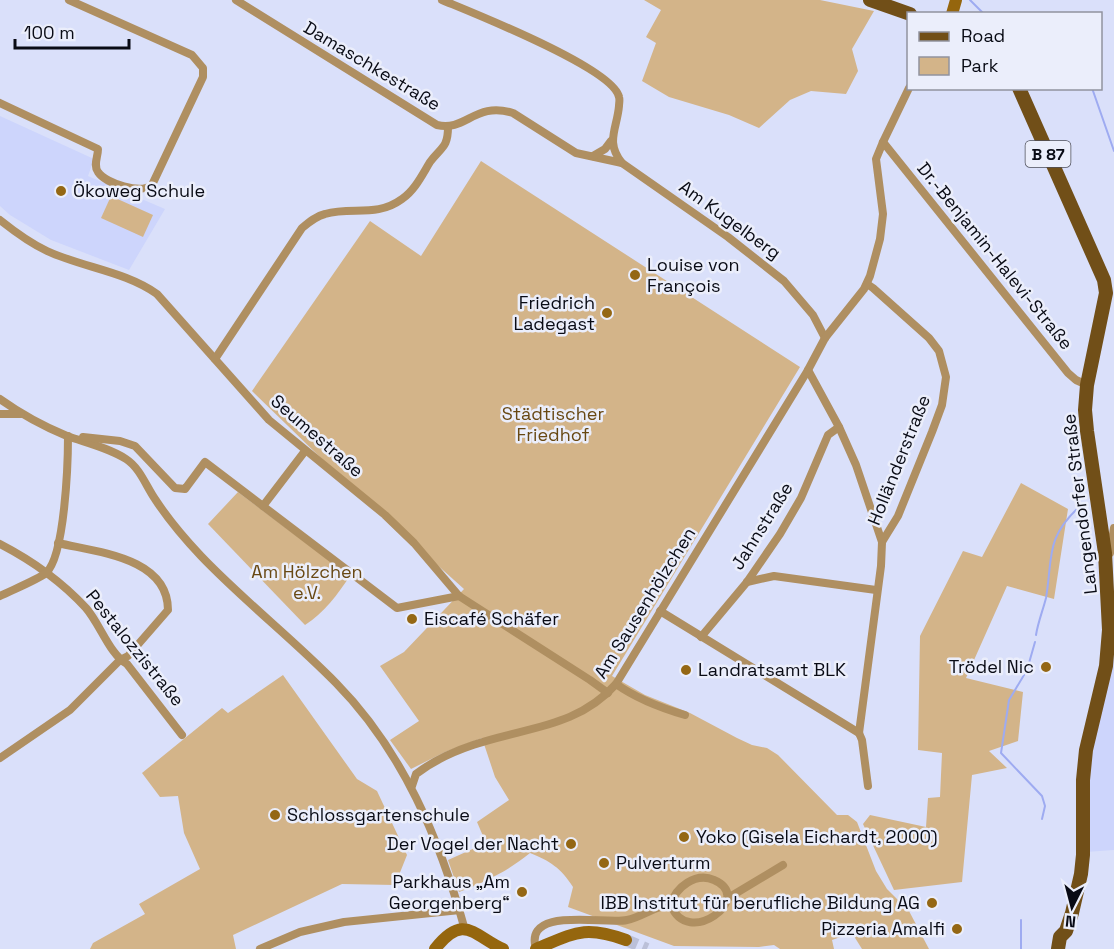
<svg xmlns="http://www.w3.org/2000/svg" width="1114" height="949" viewBox="0 0 1114 949" font-family="'Space Grotesk',sans-serif">
<rect width="100%" height="100%" fill="#dae0fa"/>
<g fill="#cdd5fc">
<path d="M0,116L94,159L88,176L165,209L129,270L51,240L10,215L0,206Z"/>
<path d="M1114,583V850L1086,852L1088,750L1108,667Z"/>
</g>
<g fill="#d3b489">
<path d="M644,0H820L874,11L852,49L858,71L846,94L811,91L790,100L759,128L729,115L669,97L642,81L656,43L646,37L661,10Z"/>
<path d="M481,161L800,367L612,676L645,695L690,713L737,738L752,745L767,748L778,755L837,815H848L857,822L876,871L887,889L909,911L929,949H862L852,933L832,940L834,949H780L774,945L759,947L674,946L568,907L573,887C561,868 550,861 530,853C508,871 485,882 459,892L448,860L486,843L477,822L509,800L495,777L482,738L445,752L411,769L390,740L419,721L380,666L404,652L464,589L355,491L252,391L370,221L421,256Z"/>
<path d="M111,196L153,215L143,237L101,218Z"/>
<path d="M1021,483L1068,509L1054,599L1007,586L966,678L1023,692L1018,741L989,751L1007,768L972,775L962,882L894,890L863,824L870,815L926,827L928,798L940,797L942,753L918,750L920,636L963,551L982,557Z"/>
<path d="M238,492L350,576C337,595 325,612 305,625L208,524Z"/>
<path d="M283,675L357,779L377,791L407,855L395,885L342,884L233,935L236,949H90L93,943L145,914L139,904L200,869L184,833L178,796L160,797L142,773L222,708L228,713Z"/>
</g>
<g fill="none" stroke-linecap="round" stroke-linejoin="round">
<g stroke="#9eabf1" stroke-width="2">
<path d="M970,0L984,14"/>
<path d="M1092,88L1114,151"/>
<path d="M1036,635C1038,622 1043,610 1046,598C1053,556 1045,539 1079,507"/>
<path d="M1035,642L1027,670L1009,700L1001,753L1042,796L1045,806L1042,819"/>
<path d="M1021,920V949"/>
</g>
<path stroke="#bbc0d8" stroke-width="12" stroke-dasharray="12 6" stroke-linecap="butt" d="M626,940L647,949"/>
<g stroke="#af8f61" stroke-width="8">
<path d="M236,0L437,125C466,132 475,101 513,113L576,153L622,163L728,237L784,281L813,315L825,338"/>
<path d="M442,0C473,13 613,68 619,97C620,100 619,103 619,106C617,129 605,142 622,163"/>
<path d="M0,103L98,149C98,157 93,165 98,172C106,184 141,194 152,185L203,77V68L192,55L69,0"/>
<path d="M883,142L1068,373L1076,380L1087,385"/>
<path d="M593,156L605,149L611,141"/>
<path d="M0,220C15,232 30,243 47,251C84,268 124,271 157,294L269,420L385,515L414,543L459,596L590,680L608,693"/>
<path d="M867,284L873,288L929,338L939,351L946,377L942,405L932,432L898,516L882,542L881,566L859,733L862,740L868,786"/>
<path d="M215,359L302,228C309,222 316,216 325,214C352,206 376,218 402,199C415,190 422,175 430,162C441,147 448,148 448,127"/>
<path d="M808,370L839,427L856,465L882,542"/>
<path d="M0,399C21,414 43,426 67,436C87,443 109,448 126,459C140,468 146,486 155,499C168,519 184,538 201,556C244,601 293,639 336,683C403,751 440,840 465,930"/>
<path d="M0,414H21"/>
<path d="M83,437L120,441L135,446L175,488L185,489L205,462L397,608L459,596"/>
<path d="M263,506L305,451"/>
<path d="M0,544C31,560 62,582 86,608C100,624 110,655 127,664L182,735"/>
<path d="M1106,553H1110L1114,528"/>
<path d="M747,582L774,576L876,590"/>
<path d="M0,596C12,590 37,580 46,573C65,556 68,462 68,436"/>
<path d="M660,611L859,733"/>
<path d="M701,637L747,582L780,534L801,498L828,435L839,427"/>
<path d="M616,684C637,699 661,708 685,715"/>
<path d="M0,758L70,710L120,660L128,656L168,610C168,557 96,552 58,543"/>
<path d="M412,786L416,774C433,761 452,752 473,745C525,727 577,728 616,684L808,370L825,338L864,289L870,276L880,239L883,214L876,159L883,142L909,88"/>
<path d="M728,898L783,865"/>
<path d="M260,949L300,932L344,922L460,910"/>
<path d="M536,949C523,905 605,925 627,920C642,917 656,905 671,905C687,949 756,898 714,880C696,872 675,887 671,905"/>
</g>
<g stroke="#95660e" stroke-width="12">
<path d="M952,14L956,0"/>
<path d="M435,949C464,912 474,936 503,949"/>
<path d="M536,949C575,933 584,925 626,940"/>
</g>
<g stroke="#714f18" stroke-width="14">
<path d="M870,0L910,14"/>
<path d="M1019,88L1104,280L1106,293L1087,385L1085,410L1087,431L1105,553L1109,630L1106,666L1086,750L1083,780V855L1081,874L1072,913L1066,931L1060,937L1058,949"/>
</g>
</g>
<g fill="#946714" stroke="#ebeefb" stroke-width="2">
<circle cx="61" cy="191" r="6"/>
<circle cx="635" cy="275" r="6"/>
<circle cx="607" cy="313" r="6"/>
<circle cx="412" cy="619" r="6"/>
<circle cx="1046" cy="667" r="6"/>
<circle cx="686" cy="670" r="6"/>
<circle cx="275" cy="815" r="6"/>
<circle cx="684" cy="837" r="6"/>
<circle cx="571" cy="844" r="6"/>
<circle cx="604" cy="863" r="6"/>
<circle cx="522" cy="892" r="6"/>
<circle cx="932" cy="903" r="6"/>
<circle cx="957" cy="929" r="6"/>
</g>
<g text-anchor="middle" stroke-width="5" stroke-linejoin="round" paint-order="stroke">
<rect fill="#ebeefb" stroke="#4d4f5a" stroke-width="1.5" x="1025.5" y="141" width="45" height="26" rx="4.5"/>
<g font-size="16" font-weight="bold" fill="#090b15">
<text x="1048" y="160">B 87</text>
</g>
<g font-size="18" fill="#090b15" stroke="#ebeefb">
<text transform="translate(372 66) rotate(31)" y="6">Damaschkestraße</text>
<text transform="translate(730 220) rotate(36)" y="6">Am Kugelberg</text>
<text transform="translate(995 256) rotate(51)" y="6">Dr.-Benjamin-Halevi-Straße</text>
<text transform="translate(317 436) rotate(41)" y="6">Seumestraße</text>
<text transform="translate(899 460) rotate(-68)" y="6">Holländerstraße</text>
<text transform="translate(1080 504) rotate(-97)" y="6">Langendorfer Straße</text>
<text transform="translate(762 526) rotate(-58)" y="6">Jahnstraße</text>
<text transform="translate(645 603) rotate(-58)" y="6">Am Sausenhölzchen</text>
<text transform="translate(135 648) rotate(51)" y="6">Pestalozzistraße</text>
</g>
<g font-size="18" fill="#090b15" stroke="#ebeefb" text-anchor="start">
<text x="73" y="197">Ökoweg Schule</text>
<text x="647" y="271">Louise von<tspan x="647" dy="21">François</tspan></text>
<text x="595" y="309" text-anchor="end">Friedrich<tspan x="595" dy="21">Ladegast</tspan></text>
<text x="424" y="625">Eiscafé Schäfer</text>
<text x="1034" y="673" text-anchor="end">Trödel Nic</text>
<text x="698" y="676">Landratsamt BLK</text>
<text x="287" y="821">Schlossgartenschule</text>
<text x="696" y="843">Yoko (Gisela Eichardt, 2000)</text>
<text x="559" y="850" text-anchor="end">Der Vogel der Nacht</text>
<text x="616" y="869">Pulverturm</text>
<text x="510" y="888" text-anchor="end">Parkhaus „Am<tspan x="510" dy="21">Georgenberg“</tspan></text>
<text x="920" y="909" text-anchor="end">IBB Institut für berufliche Bildung AG</text>
<text x="945" y="935" text-anchor="end">Pizzeria Amalfi</text>
</g>
<g font-size="18" fill="#684813" stroke="#ebeefb">
<text x="553" y="420">Städtischer<tspan x="553" dy="21">Friedhof</tspan></text>
<text x="307" y="578">Am Hölzchen<tspan x="307" dy="21">e.V.</tspan></text>
</g>
</g>
<rect x="907" y="12" width="195" height="78" fill="#ebeefb" stroke="#91939f" stroke-width="1.5"/>
<rect x="919" y="32" width="30" height="9" fill="#714f18" stroke="#91939f" stroke-width="1.5"/>
<text x="961" y="42" font-size="18" fill="#090b15">Road</text>
<rect x="919" y="57" width="30" height="18" fill="#d3b489" stroke="#91939f" stroke-width="1.5"/>
<text x="961" y="72" font-size="18" fill="#090b15">Park</text>
<g transform="translate(1072 907) rotate(186)" stroke="#ebeefb" stroke-width="4.5" paint-order="stroke">
<path d="M0-4.5L10 22L0 15L-10 22Z" fill="#090b15"/>
<text y="-9" font-size="16" font-weight="bold" text-anchor="middle" fill="#090b15">N</text>
</g>
<path d="M15 39v9h114v-9" fill="none" stroke="#090b15" stroke-width="3"/>
<text x="24" y="39" font-size="18" fill="#090b15" stroke="#ebeefb" stroke-width="4.5" paint-order="stroke">100 m</text>
</svg>
